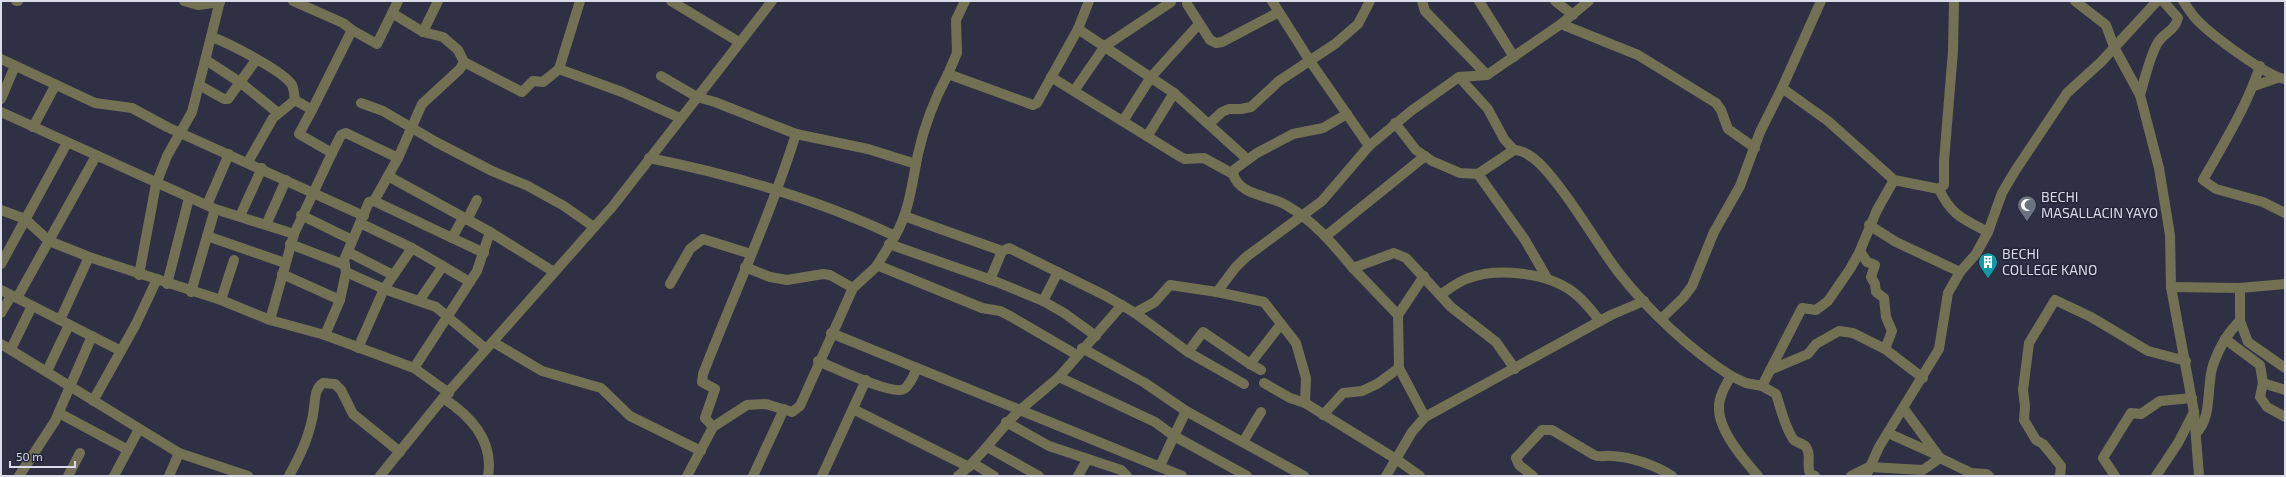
<svg xmlns="http://www.w3.org/2000/svg" width="2286" height="477" viewBox="0 0 2286 477" font-family="'Exo 2',sans-serif">
<rect width="100%" height="100%" fill="#2f3044"/>
<g fill="none" stroke-linecap="round" stroke-linejoin="round">
<g stroke="#737154" stroke-width="10">
<path d="M16,1H18"/>
<path d="M184,1L198,5L220,2"/>
<path d="M293,1L343,23L352,30L312,110"/>
<path d="M671,1L739,42"/>
<path d="M1272,1L1310,61L1369,146"/>
<path d="M1422,1L1425,11L1487,75"/>
<path d="M1479,1L1514,57"/>
<path d="M1555,1L1573,15"/>
<path d="M1821,1L1782,88L1828,121L1894,180L1939,189L1944,185V161L1953,51L1954,1"/>
<path d="M2075,1L2106,25L2114,47L2140,95L2159,168L2170,235L2171,287L2194,412L2199,476"/>
<path d="M2183,1C2188,8 2192,15 2198,21C2213,36 2266,76 2285,79"/>
<path d="M1187,4L1210,40L1216,43L1222,42L1279,12"/>
<path d="M392,13L423,32L443,37L458,50L464,62L522,92L533,81L543,82L559,69L622,92L680,118"/>
<path d="M1561,24L1638,55L1716,103L1721,110L1728,129L1755,148"/>
<path d="M1078,29L1174,93L1247,159"/>
<path d="M352,30L377,44L398,1"/>
<path d="M423,32L438,1"/>
<path d="M212,37C228,43 284,71 292,85C294,89 294,95 295,100L312,110L299,134L332,153L341,135L346,133L398,158L374,201L369,202L344,260L346,272L340,300L325,335"/>
<path d="M1,59L95,103L132,108L167,127L364,216"/>
<path d="M206,60L241,83L278,113"/>
<path d="M2260,66C2247,106 2224,143 2203,180L2216,189L2263,202L2285,213"/>
<path d="M559,69L580,1"/>
<path d="M948,74L957,53L956,20L965,1"/>
<path d="M661,76L697,97L715,102L796,134"/>
<path d="M1051,77L1179,156L1185,159L1204,158L1233,174C1240,196 1269,195 1286,205C1314,221 1333,244 1353,268L1394,253L1406,258L1451,307L1496,342L1515,369"/>
<path d="M1459,77L1488,109L1504,139L1514,150"/>
<path d="M199,85L224,99H228L256,60"/>
<path d="M2254,86L2277,78"/>
<path d="M1074,91L1105,46L1171,2"/>
<path d="M2140,95C2145,78 2149,59 2157,44C2163,33 2175,31 2178,18L2163,1"/>
<path d="M1,99L15,66"/>
<path d="M361,103L383,111L436,142L492,171L528,186L564,206L594,227"/>
<path d="M1,112L215,209L294,234"/>
<path d="M1123,121L1151,77L1199,24"/>
<path d="M1395,123L1416,150L1432,161L1460,173L1478,174L1514,150C1531,150 1548,172 1558,185C1580,213 1597,244 1619,273C1649,311 1689,349 1731,376C1725,386 1718,398 1719,410C1720,432 1744,460 1758,476"/>
<path d="M1209,124L1222,112L1229,109H1241L1251,107L1279,81L1335,44L1358,24L1370,1"/>
<path d="M33,127L55,86"/>
<path d="M1148,135L1174,93"/>
<path d="M398,158L422,104L460,69L464,62"/>
<path d="M649,158C734,175 817,199 895,236L876,267L853,288L800,406L792,412L766,404L747,405L713,427L687,476"/>
<path d="M248,162L273,118L295,100"/>
<path d="M1233,174L1235,169L1257,153L1293,134L1323,128L1347,114"/>
<path d="M1478,174L1525,240L1547,278"/>
<path d="M388,176L490,232L554,272"/>
<path d="M1939,189C1951,215 1963,219 1988,232"/>
<path d="M374,201L484,253"/>
<path d="M207,205L229,154"/>
<path d="M1,210L25,219L49,241L89,257L221,300L270,320L325,335L414,368L449,393"/>
<path d="M301,215L352,240"/>
<path d="M240,216L262,168"/>
<path d="M904,216L1002,251"/>
<path d="M467,220L477,200"/>
<path d="M360,223L412,248L470,282"/>
<path d="M266,225L286,180"/>
<path d="M1869,225L1896,242L1960,272"/>
<path d="M207,236L285,263"/>
<path d="M895,236C910,210 912,182 918,154C924,127 935,98 948,74L1033,105L1037,103L1078,29L1089,1"/>
<path d="M1326,236L1425,156"/>
<path d="M452,238L463,218"/>
<path d="M290,244L345,265"/>
<path d="M889,244L997,282L1043,301L1064,313L1096,336"/>
<path d="M1860,251L1867,262L1875,265L1871,277L1875,284L1876,292L1884,298L1886,317L1892,331L1885,349"/>
<path d="M348,252L393,275"/>
<path d="M1,264L67,143"/>
<path d="M877,265L982,308L1000,311L1010,316L1077,355"/>
<path d="M745,267L770,277L787,280L823,274L830,275L853,288"/>
<path d="M1353,268L1398,315"/>
<path d="M346,272L384,289L436,307L486,349"/>
<path d="M282,274L340,300"/>
<path d="M139,275L156,184L167,156L192,112L220,1"/>
<path d="M1424,276L1398,315L1399,368L1425,417"/>
<path d="M990,280L1002,251L1009,248L1106,296L1135,313L1188,352L1244,384"/>
<path d="M167,284L189,198"/>
<path d="M670,284L690,249L703,239L751,254"/>
<path d="M2171,287L2240,288L2285,284"/>
<path d="M1,290L121,351"/>
<path d="M191,292L215,209"/>
<path d="M1217,292L1235,268L1246,257L1322,201L1369,146L1411,111L1459,77L1487,75L1561,24L1589,1"/>
<path d="M1440,295C1449,289 1459,281 1469,278C1498,267 1548,273 1573,292C1584,300 1592,311 1600,321"/>
<path d="M17,298L96,156"/>
<path d="M221,300L234,260"/>
<path d="M419,301L443,266"/>
<path d="M1043,301L1058,272"/>
<path d="M1,313L11,296"/>
<path d="M1135,313L1155,302L1170,285L1217,292L1264,302L1296,343L1306,378L1305,403"/>
<path d="M1661,319L1683,298L1692,286L1714,232L1740,186L1760,132L1782,88"/>
<path d="M60,320L89,257"/>
<path d="M270,320L294,234L332,153"/>
<path d="M2240,321L2248,342L2285,368"/>
<path d="M831,333L1020,410L1059,377L1122,305"/>
<path d="M2225,339L2260,365L2263,383L2285,390"/>
<path d="M493,342L542,371L601,388L630,416L701,451"/>
<path d="M1,344L179,453L248,476"/>
<path d="M358,348L384,289L412,248"/>
<path d="M1082,348L1145,383L1186,411L1304,476"/>
<path d="M11,349L32,306"/>
<path d="M1188,352L1203,332L1250,364"/>
<path d="M818,361C833,367 892,396 904,389C911,384 914,375 917,368"/>
<path d="M414,368L477,271L490,232"/>
<path d="M1261,370L1250,364L1281,324"/>
<path d="M1770,370L1808,354L1816,344L1839,331L1853,333L1885,349L1923,378"/>
<path d="M47,371L69,325"/>
<path d="M1731,376L1746,383L1762,386"/>
<path d="M1059,377L1155,422L1174,436L1160,466"/>
<path d="M1264,383L1290,398L1305,403L1396,459L1420,476"/>
<path d="M2263,383L2260,397L2267,407L2285,417"/>
<path d="M443,398C471,416 494,441 488,476"/>
<path d="M93,401L136,324L157,279"/>
<path d="M853,409L969,467"/>
<path d="M1904,409L1940,458"/>
<path d="M1186,411L1174,436L1247,476"/>
<path d="M59,413L128,450"/>
<path d="M1323,415L1343,393L1362,391L1377,384L1399,368"/>
<path d="M1006,422L1049,446L1121,470L1127,476"/>
<path d="M713,427L705,418L715,389L702,382L703,374C734,294 770,216 796,134L868,149L916,164"/>
<path d="M1888,433L1937,455"/>
<path d="M2196,433C2213,417 2206,386 2213,365C2219,348 2227,333 2240,321V288"/>
<path d="M1243,442L1261,412"/>
<path d="M987,447L1039,476"/>
<path d="M973,463L994,476"/>
<path d="M19,476L55,421L92,336"/>
<path d="M68,476L80,453"/>
<path d="M114,476L139,429"/>
<path d="M169,476L179,453"/>
<path d="M289,476C301,454 311,433 314,408C315,399 315,388 323,383L335,384L341,390L353,414L400,452"/>
<path d="M380,476L443,398L613,206L772,1"/>
<path d="M753,476L784,409"/>
<path d="M822,476L866,380"/>
<path d="M958,476C982,457 997,431 1020,410L1182,476"/>
<path d="M1078,476L1087,460"/>
<path d="M1386,476L1412,432L1425,417L1611,315L1644,301"/>
<path d="M1533,476L1519,465L1516,458L1542,430H1552L1594,455C1601,458 1605,455 1612,456C1632,457 1655,465 1672,476"/>
<path d="M1815,476L1810,474C1806,464 1812,456 1806,447C1803,443 1796,443 1793,439C1784,425 1781,409 1776,394L1762,386L1802,308L1816,310L1828,301L1850,269L1859,253L1877,210L1894,180"/>
<path d="M1851,476L1869,467L1923,470L1940,458L1971,473L1986,474L1989,476"/>
<path d="M1866,476L1879,447L1939,349L1948,293L1960,272L1976,254L1988,232L2002,193L2015,171L2067,93L2101,62L2157,1"/>
<path d="M2060,476L2061,466L2043,444L2036,440L2024,420L2025,406L2023,390L2029,343L2055,300L2091,317L2148,351L2186,361"/>
<path d="M2115,476L2103,458L2131,413L2141,414L2160,401L2192,398"/>
<path d="M2156,476L2178,443L2194,412"/>
</g>
</g>
<defs>
<g id="mosque-pin" transform="scale(1)"><path d="M0 17L-7.5 6A9.5 9.5 0 1 1 7.5 6Z" fill="#6b7280" stroke="#252639"/><path d="M3.5-4.9A6 6 0 1 0 3.5 4.9A5 5 0 1 1 3.5-4.9Z" fill="#fff"/></g>
<g id="building-pin" transform="scale(1)"><path d="M0 17L-7.5 6A9.5 9.5 0 1 1 7.5 6Z" fill="#0f9aa8" stroke="#252639"/><path d="M-4-6H4V6H1V3H-1V6H-4ZM-2.5-4.3h1.7v1.8h-1.7ZM.8-4.3h1.7v1.8H.8ZM-2.5-1h1.7V.8h-1.7ZM.8-1h1.7V.8H.8Z" fill="#fff"/></g>
</defs>
<g fill-rule="evenodd">
<use href="#mosque-pin" x="2027" y="205"/>
<use href="#building-pin" x="1988" y="262"/>
</g>
<g text-anchor="middle" stroke-width="3" stroke-linejoin="round" paint-order="stroke">
<g font-size="14" fill="#dbdce9" stroke="#252639" text-anchor="start">
<text x="2041" y="202">BECHI<tspan x="2041" dy="16">MASALLACIN YAYO</tspan></text>
<text x="2002" y="259">BECHI<tspan x="2002" dy="16">COLLEGE KANO</tspan></text>
</g>
</g>
<rect width="2286" height="477" fill="none" stroke="#dbdce9" stroke-width="4"/>
<path d="M10 461v6h65v-6" fill="none" stroke="#dbdce9" stroke-width="2"/>
<text x="16" y="461" font-size="12" fill="#dbdce9" stroke="#252639" stroke-width="3" paint-order="stroke">50 m</text>
</svg>
